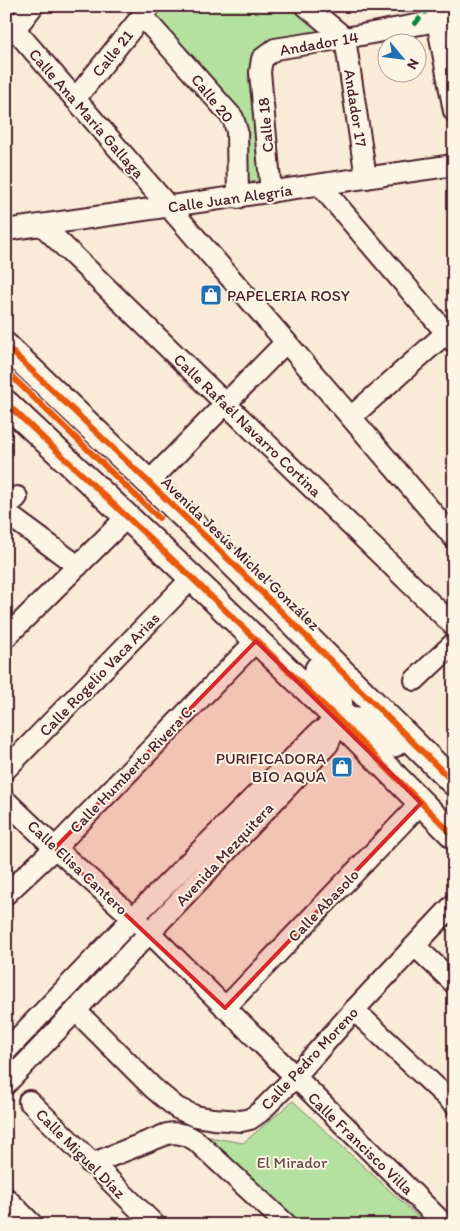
<svg xmlns="http://www.w3.org/2000/svg" width="460" height="1231" viewBox="0 0 460 1231" font-family="Itim,sans-serif">
<rect width="100%" height="100%" fill="#f9ebd7"/>
<filter id="ink" filterUnits="userSpaceOnUse"><feTurbulence type="fractalNoise" baseFrequency=".02" numOctaves="2"/><feDisplacementMap in="SourceGraphic" scale="10" xChannelSelector="R" yChannelSelector="G"/><feConvolveMatrix kernelMatrix="1 2 1 2 8 2 1 2 1" color-interpolation-filters="sRGB"/></filter>
<g filter="url(#ink)">
<g fill="#b4e19f" stroke="#7f8065">
<path d="M154,6H296L331,36L262,46L252,58L248,80L265,180L245,183L239,117L148,13Z"/>
<path d="M293,1101L427,1225H294L192,1134L243,1143Z"/>
</g>
<g fill="none" stroke-linecap="round" stroke-linejoin="round">
<g stroke="#4a1f2b" stroke-width="24">
<g id="minor">
<path d="M306,6L345,38L366,178"/>
<path d="M437,6V21L454,111"/>
<path d="M142,16L233,118L237,131L238,198"/>
<path d="M6,19C155,192 306,363 454,538"/>
<path d="M15,29L33,6"/>
<path d="M75,99L150,6"/>
<path d="M320,185L454,342"/>
<path d="M271,192L260,72L262,59L275,49L345,38L437,21"/>
<path d="M42,225L454,626"/>
<path d="M6,230L454,165"/>
<path d="M351,417L454,326"/>
<path d="M149,482L286,342"/>
<path d="M6,507L17,497"/>
<path d="M6,513L78,566"/>
<path d="M6,637L126,518"/>
<path d="M415,680L454,643"/>
<path d="M6,769L192,578"/>
<path d="M6,801L55,848L150,933L445,1225"/>
<path d="M6,894L55,848L256,641"/>
<path d="M415,946L454,983"/>
<path d="M225,1008L421,803"/>
<path d="M354,1010L454,1104"/>
<path d="M76,1011L153,1088L177,1108L195,1116L213,1119L241,1121L250,1119L260,1112L294,1078L354,1010L454,904"/>
<path d="M6,1051L133,918L319,732L339,720"/>
<path d="M6,1084L328,744L339,720"/>
<path d="M29,1101L155,1225"/>
<path d="M91,1164L167,1134C177,1132 185,1134 195,1140L287,1225"/>
<path d="M6,1198L33,1225"/>
</g>
</g>
<g stroke="#4a1f2b" stroke-width="29">
<g id="major">
<path d="M6,346L208,539L454,783"/>
<path d="M6,403L192,578L339,720L454,836"/>
<path d="M318,669C339,689 341,691 339,720C369,717 374,725 394,744"/>
</g>
</g>
<use href="#minor" stroke="#fcf5e5" stroke-width="20"/>
<use href="#major" stroke="#fcf5e5" stroke-width="25"/>
<path stroke="#00873e" stroke-width="5" stroke-dasharray="10 5" stroke-linecap="butt" d="M414,25L430,6"/>
<g stroke="#fcf5e5" stroke-width="9">
<g id="cycleway">
<path d="M6,346L208,539L454,783"/>
<path d="M6,371L159,518"/>
<path d="M6,403L192,578L339,720L454,836"/>
</g>
</g>
<use href="#cycleway" stroke="#e8590c" stroke-width="6"/>
</g>
</g>
<path fill="#d62828" fill-opacity="0.2" stroke="#d62828" stroke-width="4" stroke-linejoin="round" d="M256,641L421,803L225,1008L55,848Z"/>
<defs>
<g id="shop-square" transform="scale(1.125)"><rect x="-9" y="-9" width="18" height="18" rx="4" fill="#1f6fb2" stroke="#fcf5e5"/><path d="M-5-2.5h2.3a2.7 3.5 0 0 1 5.4 0H5L5.5 6h-11ZM-1.5-2.5h3a1.5 2.3 0 0 0-3 0Z" fill="#fff"/></g>
</defs>
<g fill-rule="evenodd">
<use href="#shop-square" x="211" y="295"/>
<use href="#shop-square" x="342" y="767"/>
</g>
<g text-anchor="middle" stroke-width="4" stroke-linejoin="round" paint-order="stroke">
<g font-size="16" fill="#4a1f2b" stroke="#fcf5e5">
<text transform="translate(319 43) rotate(-10)" y="6">Andador 14</text>
<text transform="translate(112 53) rotate(-51)" y="6">Calle 21</text>
<text transform="translate(213 98) rotate(51)" y="6">Calle 20</text>
<text transform="translate(356 108) rotate(81)" y="6">Andador 17</text>
<text transform="translate(87 113) rotate(49)" y="6">Calle Ana María Gallaga</text>
<text transform="translate(265 125) rotate(-95)" y="6">Calle 18</text>
<text transform="translate(230 198) rotate(-8)" y="6">Calle Juan Alegría</text>
<text transform="translate(248 425) rotate(44)" y="6">Calle Rafaél Navarro Cortina</text>
<text transform="translate(241 553) rotate(44)" y="6">Avenida Jesús Michel González</text>
<text transform="translate(99 674) rotate(-46)" y="6">Calle Rogelio Vaca Arias</text>
<text transform="translate(132 768) rotate(-46)" y="6">Calle Humberto Rivera C.</text>
<text transform="translate(224 854) rotate(-47)" y="6">Avenida Mezquitera</text>
<text transform="translate(78 867) rotate(43)" y="6">Calle Elisa Cantero</text>
<text transform="translate(323 905) rotate(-46)" y="6">Calle Abasolo</text>
<text transform="translate(309 1058) rotate(-47)" y="6">Calle Pedro Moreno</text>
<text transform="translate(361 1143) rotate(44)" y="6">Calle Francisco Villa</text>
<text transform="translate(81 1153) rotate(45)" y="6">Calle Miguel Díaz</text>
</g>
<g font-size="16" fill="#4a1f2b" stroke="#fcf5e5" text-anchor="start">
<text x="227" y="301">PAPELERIA ROSY</text>
<text x="326" y="764" text-anchor="end">PURIFICADORA<tspan x="326" dy="18">BIO AQUA</tspan></text>
</g>
<g font-size="16" fill="#645048" stroke="#fcf5e5">
<text x="292" y="1168">El Mirador</text>
</g>
</g>
<rect width="460" height="1231" fill="none" stroke="#fcf5e5" stroke-width="25"/>
<rect x="12" y="12" width="435" height="1206" fill="none" stroke="#4a1f2b" stroke-width="2" filter="url(#ink)"/>
<g transform="translate(402 58) rotate(119)"><circle r="24" fill="#fcf5e5" stroke="#b59f9b"/>
<path d="M0-4L9 19L0 12L-9 19Z" fill="#1f6fb2"/>
<text y="-8" font-size="14" font-weight="bold" text-anchor="middle" fill="#4a1f2b">N</text>
</g>
</svg>
